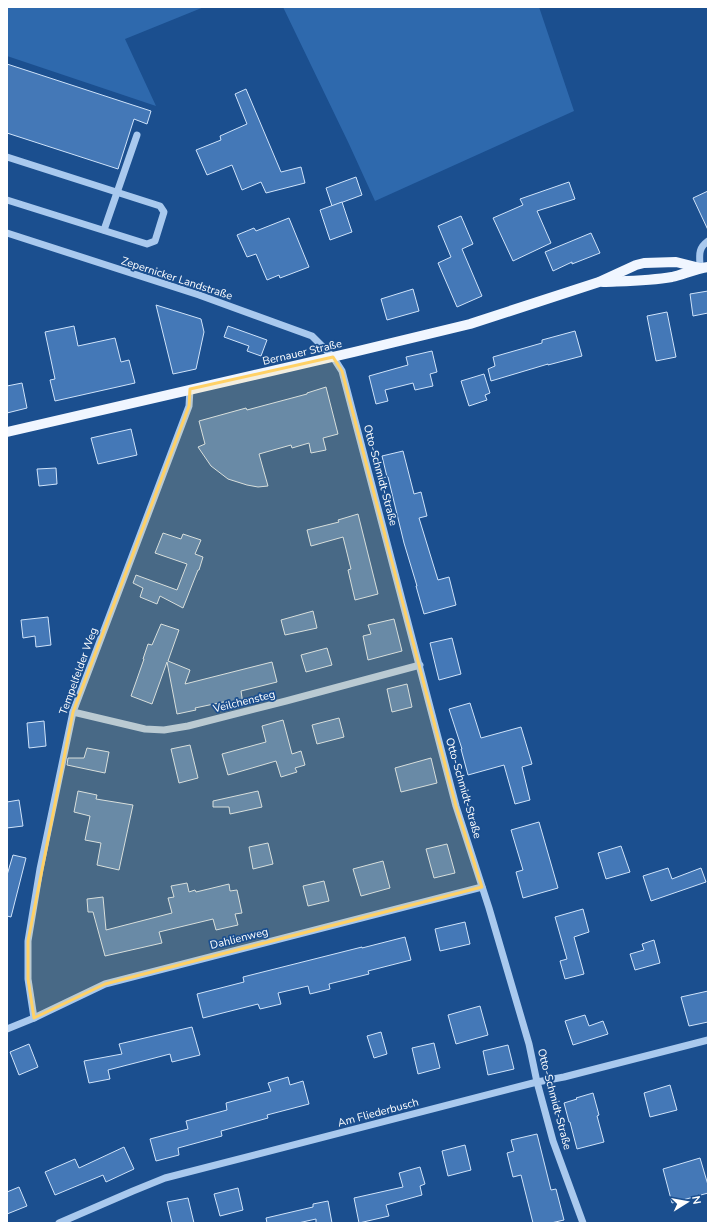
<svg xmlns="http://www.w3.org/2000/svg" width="715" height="1230" viewBox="0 0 715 1230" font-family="'Nunito Sans',sans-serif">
<rect width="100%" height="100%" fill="#1b4f8f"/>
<g fill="#2e69ad">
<path d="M7,7H204L125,39L156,106L7,56Z"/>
<path d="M283,7H539L574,111L375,201L349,144Z"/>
</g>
<g fill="#4478b7" stroke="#cfe3fa">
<path d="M7,64L151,111L147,124L134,119L118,169L7,133Z"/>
<path d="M246,89L281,172L301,167L305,183L266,193L261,182L242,190L232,165L207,175L196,150L221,140L220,136L247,124L235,94Z"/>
<path d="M356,177L362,195L332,206L326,188Z"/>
<path d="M569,182L575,199L537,211L551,243L513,261L493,218L523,205L520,199Z"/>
<path d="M708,191V230L693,198Z"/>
<path d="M342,202L352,232L330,240L320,210Z"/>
<path d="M461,216L473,244L462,249L482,296L457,307L438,263L451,257L438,226Z"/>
<path d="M289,218L309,267L280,278L279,275L267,280L256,254L247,257L237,235L254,228L256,231Z"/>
<path d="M591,233L600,253L572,264V262L553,271L545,252Z"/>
<path d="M413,289L419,311L387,320L381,299Z"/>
<path d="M708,291V313L693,316L690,294Z"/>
<path d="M156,305L201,319L204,332L196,369L173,374Z"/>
<path d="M667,312L676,357L656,361L647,316Z"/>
<path d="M74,326L78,346L115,338L121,362L129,360L135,383L55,401L50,380L55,379L45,332Z"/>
<path d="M228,326L267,340L261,356L247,351L249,346L224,337Z"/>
<path d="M575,331L582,356L548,365V364L491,381L488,369L495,366L493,357L542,343V340Z"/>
<path d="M432,351L437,372L430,374L433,386L415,390L413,383L385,390L388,401L376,404L369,376L408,365L406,357Z"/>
<path d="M484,374L490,393L485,395L487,400L469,406L461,381Z"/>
<path d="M22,383L27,408L7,413V386Z"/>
<path d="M326,387L338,434L323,438L326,450L311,453L309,443L292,448L291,445L259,454L268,486L258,487L247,485L228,479L211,466L198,447L205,444L199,421L246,408L247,410L307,394V393Z"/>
<path d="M131,429L137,455L98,464L91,438Z"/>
<path d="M403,451L414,494L421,492L427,516L419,518L438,580L449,577L456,605L424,614L416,586H417L404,543L388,477H387L382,456Z"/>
<path d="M56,468L57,484L39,486L37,469Z"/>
<path d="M358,514L378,594L355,600L348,570L351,569L343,537L311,546L307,530L339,522L338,520Z"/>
<path d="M163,533L181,539L183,534L201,540L195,554L203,557L199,570H198L183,608L160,596L157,604L140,597L143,588L133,583L136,575L177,590L187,564L155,553Z"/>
<path d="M313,611L317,628L285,635L281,620Z"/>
<path d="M48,617L51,645L36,647L35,636L23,638L21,620Z"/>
<path d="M394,619L402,651L368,660L363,636L371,634L368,625Z"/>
<path d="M161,624L179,630L168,661L190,670L185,684L272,662L277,682L241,691L243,704L230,707L228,701L195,708L196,710L177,714L167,662L152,704L131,696L144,659H143L148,644L152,645Z"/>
<path d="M452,638L461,674L439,680L430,643Z"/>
<path d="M327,648L332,665L306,672L301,655Z"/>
<path d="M407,684L412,707L392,712L387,689Z"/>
<path d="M470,703L481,738L521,727L532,764L522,767L530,800L515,804L504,765L468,775L461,749H462L449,709Z"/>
<path d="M339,718L344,737L317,744L312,725Z"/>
<path d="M283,720L292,754L301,751L305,765L295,768L297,772L281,777L276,761L228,775L222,754L266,742L262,726Z"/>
<path d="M44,721L46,746L29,748L27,723Z"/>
<path d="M190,745L198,778L179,783L171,749Z"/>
<path d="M87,748L109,752L105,773L67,765L68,758H84Z"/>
<path d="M431,758L437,783L401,792L395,768Z"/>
<path d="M78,791L97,795L96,799L133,805L119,870L97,865L101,843L85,840L90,816L74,812Z"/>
<path d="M258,791L262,807L230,814L229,807H213V801Z"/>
<path d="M19,800L23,826L7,828V802Z"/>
<path d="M539,822L558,888L523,898L516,872L523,870L511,830Z"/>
<path d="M268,843L273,864L253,869L249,847Z"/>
<path d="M447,844L455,873L434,878L426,849Z"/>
<path d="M621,846L630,872L606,879L598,853Z"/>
<path d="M13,855L26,858L11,917L7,916V875Z"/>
<path d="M383,861L390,888L361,896L353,869Z"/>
<path d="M668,868L672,879L701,868L706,882L651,901L643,876Z"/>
<path d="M324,881L329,901L308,906L303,886Z"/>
<path d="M187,883L189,892L195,890L196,892L229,884L230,891L237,890L242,913L235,914L238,925L216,930L213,919L159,932L162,943L105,956L93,912H88L87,899L103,897L106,930L172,913L168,898L174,897L171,886Z"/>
<path d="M583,909L589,932L574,937L584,974L565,979L560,961L567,959L555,917Z"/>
<path d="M465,922L470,944L440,951L435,929Z"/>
<path d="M405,937L411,960L368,971L369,974L329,984L330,989L310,994L308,986L278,993L281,1004L260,1009L258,1004L203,1018L197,994L244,982L243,977L362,947V948Z"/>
<path d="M654,940L660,963L635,970L630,954L644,950L642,944Z"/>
<path d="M708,991V1022L689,1026L681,997Z"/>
<path d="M480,1006L488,1035L456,1044L448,1015Z"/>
<path d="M585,1015L589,1026L603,1021L608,1034L573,1045L565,1021Z"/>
<path d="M192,1027L200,1055L172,1062L170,1054L108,1070L110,1079L89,1083L84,1061L122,1054L119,1044Z"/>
<path d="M381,1032L387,1054L374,1058L367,1036Z"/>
<path d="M434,1043L440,1068L418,1074L412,1048Z"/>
<path d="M29,1044L38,1067L19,1075L10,1052Z"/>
<path d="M508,1045L514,1069L488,1075L483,1051Z"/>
<path d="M288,1077L290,1085L303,1081L309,1104L267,1115L268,1118L221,1131L222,1136L178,1148L179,1155L156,1161L150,1139L188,1129L186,1121L227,1110L226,1103L271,1091L268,1083Z"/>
<path d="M670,1085L677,1110L650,1117L644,1093Z"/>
<path d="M593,1093L599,1115L597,1116L604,1142L577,1149L570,1122H569L564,1103L577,1099L576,1098Z"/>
<path d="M537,1134L551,1190L556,1189L564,1220L551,1223H533L521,1175L513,1177L507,1153L514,1151L511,1140Z"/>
<path d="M465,1145L471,1170L448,1176L442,1151Z"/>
<path d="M124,1147L134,1169L106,1182L103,1175L55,1195L45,1172L75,1159L79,1168Z"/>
<path d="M700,1158L708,1185V1193L672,1203L663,1169Z"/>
<path d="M420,1167L425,1184L420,1186L422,1195L386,1205L389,1216L359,1223L354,1198L403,1187L399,1173Z"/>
<path d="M19,1187L27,1206L7,1214V1192Z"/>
<path d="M238,1188L243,1210L220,1216L214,1194Z"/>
<path d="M188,1198L194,1223H172L167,1202Z"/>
<path d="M328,1201L332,1223H316V1219L298,1223H267L266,1218L313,1207V1204Z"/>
</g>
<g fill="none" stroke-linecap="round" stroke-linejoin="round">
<g stroke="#a9c9ee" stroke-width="7">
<path d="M7,157L160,206L164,212L155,241L147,244L7,200"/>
<path d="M104,230L137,135"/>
<path d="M7,233L199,295L312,336L333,357L342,371L456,806L489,908L529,1044L537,1082L553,1141L583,1223"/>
<path d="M700,268C700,256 697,249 708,241"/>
<path d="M73,712L145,729L164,730L188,726L286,701L420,665"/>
<path d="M34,1018L28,979V941L40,869L73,712L189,406L190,389"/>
<path d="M7,1029L34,1018L105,984L482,887"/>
<path d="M59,1223L133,1191L165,1178L537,1082L564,1077L708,1040"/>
</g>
<g stroke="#f0f6ff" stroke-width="10">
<path d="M603,282C626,281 649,281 672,277C684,274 695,269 708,267"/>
<path d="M7,432L354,352L470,324L599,282L636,265L644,263L676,262L700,268"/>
</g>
</g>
<path fill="#ffd166" fill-opacity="0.2" stroke="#ffd166" stroke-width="3" stroke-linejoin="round" d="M333,357L342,371L456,806L482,887L105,984L34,1018L28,979V941L73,712L189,406L190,389Z"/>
<g text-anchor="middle" stroke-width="3.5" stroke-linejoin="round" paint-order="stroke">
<g font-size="11" fill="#fff" stroke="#1b4f8f">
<text transform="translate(177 278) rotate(18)" y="4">Zepernicker Landstraße</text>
<text transform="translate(302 352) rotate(-13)" y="4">Bernauer Straße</text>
<text transform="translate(381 475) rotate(75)" y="4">Otto-Schmidt-Straße</text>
<text transform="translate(78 671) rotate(-70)" y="4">Tempelfelder Weg</text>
<text transform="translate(244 701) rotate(-14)" y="4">Veilchensteg</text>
<text transform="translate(464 788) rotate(74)" y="4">Otto-Schmidt-Straße</text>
<text transform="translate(239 938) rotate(-14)" y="4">Dahlienweg</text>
<text transform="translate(555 1099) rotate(75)" y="4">Otto-Schmidt-Straße</text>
<text transform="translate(378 1112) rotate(-15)" y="4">Am Fliederbusch</text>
</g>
</g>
<rect width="715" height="1230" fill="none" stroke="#ffffff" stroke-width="16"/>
<g transform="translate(687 1202) rotate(79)" stroke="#1b4f8f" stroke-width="3" paint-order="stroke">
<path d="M0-3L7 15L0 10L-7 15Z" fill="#ffffff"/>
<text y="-6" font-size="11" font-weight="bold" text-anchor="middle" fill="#ffffff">N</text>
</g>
</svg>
